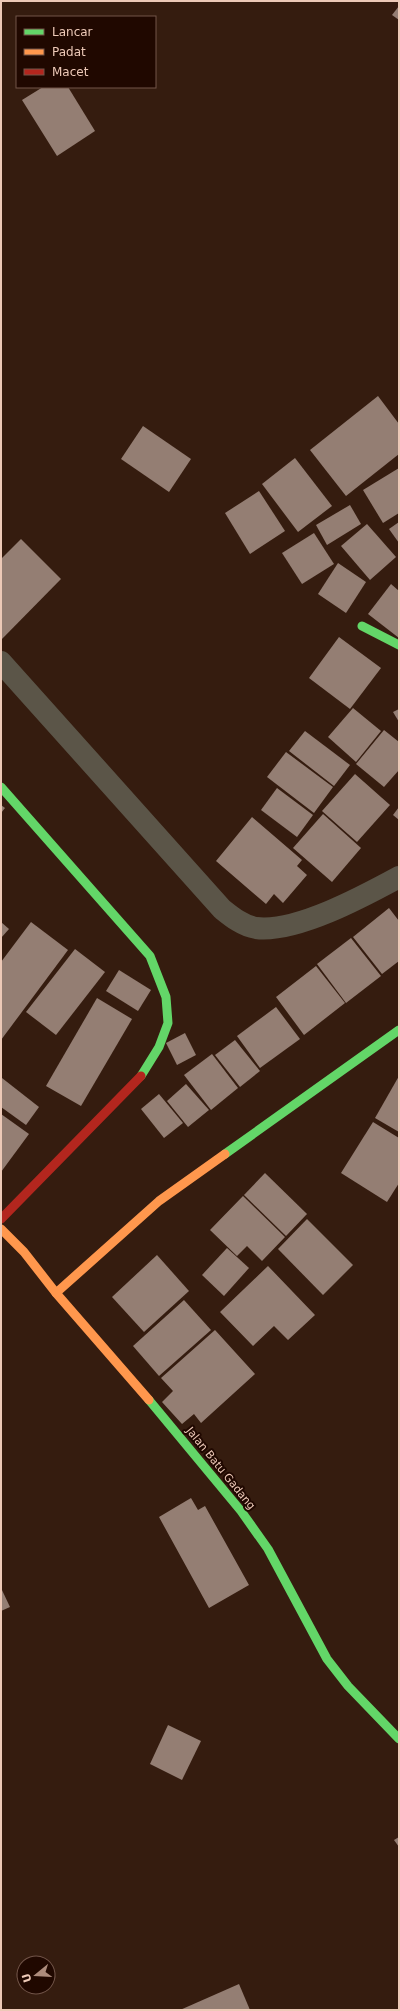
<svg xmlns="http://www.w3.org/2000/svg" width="400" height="2011" viewBox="0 0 400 2011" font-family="'DejaVu Sans',sans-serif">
<rect width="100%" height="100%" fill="#351c0f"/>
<g fill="#947e73">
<path d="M399,6V20L392,15Z"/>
<path d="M43,87H68L95,131L57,156L22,100Z"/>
<path d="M378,396L399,424V454L346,496L310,450Z"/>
<path d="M143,426L191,459L169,492L121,459Z"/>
<path d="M295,458L332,506L298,532L262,484Z"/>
<path d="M399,468V513L383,523L363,490Z"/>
<path d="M259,491L285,531L250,554L225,513Z"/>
<path d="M350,505L361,524L327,545L316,525Z"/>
<path d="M399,522V543L389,529Z"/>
<path d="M367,524L396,557L370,580L341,546Z"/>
<path d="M314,533L334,564L302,584L282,553Z"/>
<path d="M21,539L61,579L1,640V559Z"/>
<path d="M338,563L366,582L346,613L318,594Z"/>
<path d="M391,584L399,591V638L368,614Z"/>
<path d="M339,637L381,668L350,709L309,678Z"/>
<path d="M353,708L381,731L356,762L328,737Z"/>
<path d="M399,709V722L393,712Z"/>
<path d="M384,730L399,742V770L384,787L356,764Z"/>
<path d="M305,731L350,765L334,786L289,751Z"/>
<path d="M286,752L333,787L314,813L267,777Z"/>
<path d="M355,774L390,805L357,842L322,811Z"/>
<path d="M277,788L313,815L297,837L261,810Z"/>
<path d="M1,805L5,808L1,813Z"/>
<path d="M399,807V820L393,815Z"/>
<path d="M323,814L361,848L332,882L293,848Z"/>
<path d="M252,817L302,860L297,866L307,875L283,903L274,894L266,904L216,861Z"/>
<path d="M389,908L399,921V961L382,974L353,937Z"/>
<path d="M1,922L9,929L1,938Z"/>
<path d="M31,922L68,950L1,1040V962Z"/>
<path d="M351,938L381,976L346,1003L317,964Z"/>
<path d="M75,949L105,972L56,1035L26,1012Z"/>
<path d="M316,966L345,1003L304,1035L276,997Z"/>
<path d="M119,970L151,990L138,1011L106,991Z"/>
<path d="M97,998L132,1019L81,1106L46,1086Z"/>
<path d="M276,1007L300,1039L260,1068L237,1036Z"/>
<path d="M185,1033L196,1055L177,1065L166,1043Z"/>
<path d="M235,1040L260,1071L240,1087L215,1055Z"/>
<path d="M212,1054L238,1088L211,1110L184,1075Z"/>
<path d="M399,1076V1132L375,1118Z"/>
<path d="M2,1078L39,1107L26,1125L1,1107Z"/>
<path d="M186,1084L209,1110L188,1127L167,1101Z"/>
<path d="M159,1094L183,1123L164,1138L141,1109Z"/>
<path d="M1,1114L29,1134L1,1172Z"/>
<path d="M373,1122L399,1138V1183L387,1202L341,1173Z"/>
<path d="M265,1173L307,1214L286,1236L244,1195Z"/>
<path d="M243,1196L285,1237L262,1261L247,1246L237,1256L210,1230Z"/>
<path d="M307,1219L353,1265L323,1295L278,1249Z"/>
<path d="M227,1248L249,1268L224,1296L202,1275Z"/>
<path d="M157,1255L189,1291L144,1332L112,1297Z"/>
<path d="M268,1266L315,1315L288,1340L274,1326L253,1346L220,1312Z"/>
<path d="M184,1300L211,1330L159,1376L133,1346Z"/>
<path d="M215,1330L255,1374L201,1423L194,1414L182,1424L162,1402L173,1391L161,1378Z"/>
<path d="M191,1498L198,1510L205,1506L249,1585L209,1608L159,1517Z"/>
<path d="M1,1588L10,1607L1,1611Z"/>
<path d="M168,1725L201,1741L182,1780L150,1764Z"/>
<path d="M399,1837V1847L394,1840Z"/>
<path d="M239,1984L250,2010H180Z"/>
</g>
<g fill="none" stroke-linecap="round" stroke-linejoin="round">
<path stroke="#5b5548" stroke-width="22" d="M1,662L222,909C232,917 243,926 256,928C296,933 364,896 399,877"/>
<g stroke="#63d668" stroke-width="9">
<path d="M362,626L399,645"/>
<path d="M1,787L150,956L166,997L168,1023L159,1047L141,1076"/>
<path d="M225,1154L399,1030"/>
<path d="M149,1400L241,1511L268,1549L327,1659L348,1686L399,1739"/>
</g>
<g stroke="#ff974d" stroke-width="9">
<path d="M1,1229L24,1252L56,1293L149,1400"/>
<path d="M56,1293L159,1201L225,1154"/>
</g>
<path stroke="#b3261e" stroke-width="9" d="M1,1219L141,1076"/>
</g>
<g text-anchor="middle" stroke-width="4" stroke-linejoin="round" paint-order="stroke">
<g font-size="11" fill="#edc9b7" stroke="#200800">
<text transform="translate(221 1468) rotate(51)" y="4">Jalan Batu Gadang</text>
</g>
</g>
<rect width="400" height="2011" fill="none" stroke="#edc9b7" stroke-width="4"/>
<rect x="16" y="16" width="140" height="72" fill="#200800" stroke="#725549"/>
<rect x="24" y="29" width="20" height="6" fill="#63d668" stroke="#725549"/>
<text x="52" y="36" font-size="12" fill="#edc9b7">Lancar</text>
<rect x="24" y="49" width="20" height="6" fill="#ff974d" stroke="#725549"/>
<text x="52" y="56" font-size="12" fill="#edc9b7">Padat</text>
<rect x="24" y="69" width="20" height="6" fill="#b3261e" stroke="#725549"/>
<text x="52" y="76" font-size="12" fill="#edc9b7">Macet</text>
<g transform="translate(36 1975) rotate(252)"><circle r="19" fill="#200800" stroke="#725549"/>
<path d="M0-3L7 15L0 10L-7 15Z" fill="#ad8c7c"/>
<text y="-6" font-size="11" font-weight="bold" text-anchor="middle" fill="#edc9b7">U</text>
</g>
</svg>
